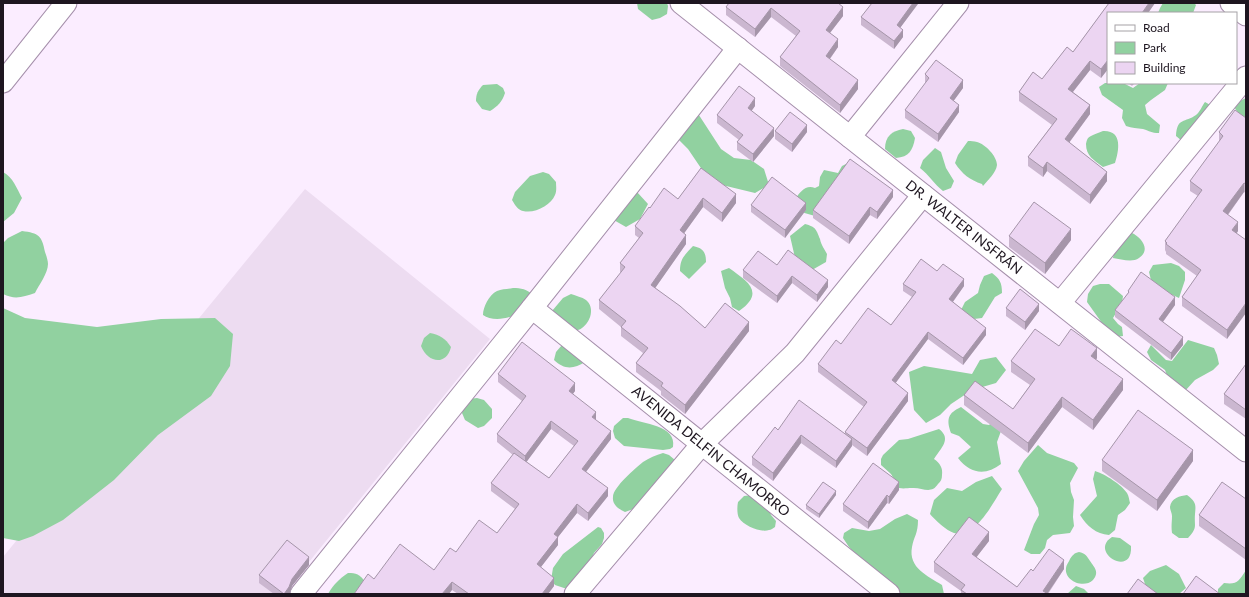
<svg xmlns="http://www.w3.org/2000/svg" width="1249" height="597" viewBox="0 0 1249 597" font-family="Lato,sans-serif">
<rect width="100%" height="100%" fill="#fbedff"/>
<path fill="#eddcf1" d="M305,189L490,339L283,594H3V557Z"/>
<g fill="#91d1a0">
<path d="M637,3H667L668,6L667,14L660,18L652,20L638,9Z"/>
<path d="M1163,3H1194L1196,5L1193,13H1158L1160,8Z"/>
<path d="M1105,83H1123L1133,88L1140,83H1168L1165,90L1151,100L1145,105L1147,114L1160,125L1159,133C1151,133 1150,131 1143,129C1137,128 1132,128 1126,126L1122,118L1123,110L1102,95L1099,87Z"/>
<path d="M497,84L503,88L505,93C502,102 498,106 490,111L482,109L476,101C476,94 478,90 483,85Z"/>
<path d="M1246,98V117C1240,117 1236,111 1234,106L1236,103Z"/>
<path d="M1205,102L1212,106L1182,141L1176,136C1177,117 1185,123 1196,115C1200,112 1202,106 1205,102Z"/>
<path d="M695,109L721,149L734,158L751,160L764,169L769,185L755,193L722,185L707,177L688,149L676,137Z"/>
<path d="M903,129L911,131L915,138C913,150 909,157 896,158L885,149C885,136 892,131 903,129Z"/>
<path d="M1103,131C1123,130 1119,151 1115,163L1103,167C1094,160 1086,156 1086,144C1087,140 1087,138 1091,136C1094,134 1099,133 1103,131Z"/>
<path d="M968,141C971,141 974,141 977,142C985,144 997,156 997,165C996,173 988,180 983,186L982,184C970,180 962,174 955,163L958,155Z"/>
<path d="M935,148L941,152L946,168L954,181L951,188L943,191C934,184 929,175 920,168L923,160Z"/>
<path d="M846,164H851L815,216L801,212L795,199C800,192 806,184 815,188L819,186L820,177L824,170L838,173L842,166Z"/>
<path d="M3,172C13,177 17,189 22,198L14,213L3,222Z"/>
<path d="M543,172L549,174L556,182C556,186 557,191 555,195C551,205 535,214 523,211C518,210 515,205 512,200L515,192L530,176Z"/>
<path d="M637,192L648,204L640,219L626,227L612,219Z"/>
<path d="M805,224C816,227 816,229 820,239C821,245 825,250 827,254L826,262L812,270L796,262L790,236Z"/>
<path d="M22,231C39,233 42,236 45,252C46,255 48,260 48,264C48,273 39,285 35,293C23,297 15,300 3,294V243L8,238Z"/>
<path d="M1132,233C1142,238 1151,250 1139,258C1132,263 1121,259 1113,258C1115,246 1121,236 1132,233Z"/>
<path d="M693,246C703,248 706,252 706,262L689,279L680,271C680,258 685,255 693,246Z"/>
<path d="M1171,263L1179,266L1185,272V280L1179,298L1164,291L1151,280L1149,272L1153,265Z"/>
<path d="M729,268C747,281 766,292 739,311L732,307L730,298L725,288L721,271Z"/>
<path d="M992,273C1000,279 1002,283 1002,293L995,297L982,318L974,319L961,310L965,302L978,293L980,285L984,276Z"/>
<path d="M1100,284H1109L1123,296L1122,303L1113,318L1118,324L1122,327L1123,336L1115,337L1108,335L1102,323L1087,302L1088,294L1093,286Z"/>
<path d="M513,288C521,288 527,289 533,295C529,300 524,307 519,312C511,319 492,322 483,315C483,307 489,295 497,291C502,289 508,289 513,288Z"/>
<path d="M571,294C576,296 582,297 586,300C595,307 591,322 582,328C580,330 576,330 573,331L552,311L563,298Z"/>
<path d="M3,308L25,318L97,327L161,319L215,318L233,334L230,366L211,396L158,435L114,480L63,520L33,536L19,541L3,538Z"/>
<path d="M430,333C440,335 445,338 451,347C446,367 427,362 421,346L424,338Z"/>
<path d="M1188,340L1214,348L1217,355L1219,364L1213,370L1195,380L1185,391L1168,378L1165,370L1151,360L1147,352L1151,345L1166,360L1172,361Z"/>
<path d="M562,345L585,362C574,369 564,370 554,360L556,352Z"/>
<path d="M996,357L1006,370L996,383L972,390L951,404L940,415L926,423L914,410L909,372L924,366L972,374L980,360Z"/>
<path d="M477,398L484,400L492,409V418L484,426L478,428L465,420L462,413L464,405L469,399Z"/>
<path d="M961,407L983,424L989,425L998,417L1001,431L997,442L1001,464C986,476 970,474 958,458L971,447L959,436L951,433C946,419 948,413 961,407Z"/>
<path d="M623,418H628C643,424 677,425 673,447L670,449L663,450L624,446L615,438L613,431L614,426Z"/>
<path d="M939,429C952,439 941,448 934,459C940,463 943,468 942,475C942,479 941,481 938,484C931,495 922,487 912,488C907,488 904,489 899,488L891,474L881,465V459L883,455L899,440L908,439Z"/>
<path d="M1038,445L1047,453L1074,463L1078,468L1070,483L1071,492L1074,500L1073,517L1074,526L1070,533L1053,535L1047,540L1045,548L1040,554H1031L1024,550L1034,524L1039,515L1038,508L1018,471L1024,461Z"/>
<path d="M663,453L669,455L675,460V464L639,507L625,512C619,509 612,505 613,497C613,487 636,468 643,462C649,458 656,455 663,453Z"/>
<path d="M1095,471C1105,474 1122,485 1127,493C1129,496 1129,500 1130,503L1125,510L1118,515L1115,530L1109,535C1096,534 1087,526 1080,515L1097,496L1093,479Z"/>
<path d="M992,476L1002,489C993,503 975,539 954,533C947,531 934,519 930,514L934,500L947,488L962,491L976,482Z"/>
<path d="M752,495L769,509L771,515L776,521L775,527C773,528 771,530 769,530C761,533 744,526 739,518C737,514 737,507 738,502L744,496Z"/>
<path d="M1187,495C1196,502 1196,504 1195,514C1194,527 1198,527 1188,538H1179L1172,533C1171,526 1172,522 1172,516C1172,513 1170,510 1170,507C1171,498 1180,496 1187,495Z"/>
<path d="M907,514L918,520C918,534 914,536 912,547C908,568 928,576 942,585L944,594H900L889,586L860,559L849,547L843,538L844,533L852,528L869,531L880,529L895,519Z"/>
<path d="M598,527L601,528L604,533V538L602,544L594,553L591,560L567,589L555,585L551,580L553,568L563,554Z"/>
<path d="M1112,537L1120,538L1131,546C1133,579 1088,552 1112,537Z"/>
<path d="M1079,552C1085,553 1087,556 1090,561C1094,567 1100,572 1093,580C1084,589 1064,581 1066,568C1066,565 1069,562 1070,559C1073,555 1074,553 1079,552Z"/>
<path d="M1166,565L1179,574L1186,588L1179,594H1151L1146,587L1143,578L1150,571Z"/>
<path d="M1246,570V594H1218V589L1224,583C1237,585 1239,581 1246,570Z"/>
<path d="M348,573C356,573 360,574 365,582L360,594H328C333,585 339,579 348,573Z"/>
<path d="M1076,586L1084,589L1089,594H1067Z"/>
</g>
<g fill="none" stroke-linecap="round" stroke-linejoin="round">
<g stroke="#a58fab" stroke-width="23">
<g id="minor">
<path d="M681,3L1246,451"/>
<path d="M1231,3L1246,15"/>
<path d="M3,82L66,3"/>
<path d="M850,137L958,3"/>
<path d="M1060,303L1246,77"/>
<path d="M532,308L889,594"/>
<path d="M301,594L532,308L738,48"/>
<path d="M575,594L702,444L795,353L923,195"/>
</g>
</g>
<use href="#minor" stroke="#fff" stroke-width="21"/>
</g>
<g fill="#cbb7d0" fill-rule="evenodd">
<path d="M729,3L843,16L830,33L838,47L830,59L858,89L840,113L780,66V57L796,36L771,17L755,37L726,15V7Z"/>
<path d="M918,3L900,28L903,37L894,49L861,25V17Z"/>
<path d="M1109,3H1155L1148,13H1108V69L1101,78L1090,70L1073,92L1090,105V114L1069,143L1107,172V181L1090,204L1047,171L1043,177L1028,166V157L1052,125L1019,101V92L1033,72L1042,79L1067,47L1073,52Z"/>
<path d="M925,74L963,88L953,101L959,112L938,142L905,118V110L926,83L925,82Z"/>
<path d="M1128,83H1135L1132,86Z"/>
<path d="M755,106L751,111L774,136L753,162L737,150V142L739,140L717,123V115Z"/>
<path d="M1246,118V193L1244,192L1228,215L1238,231L1237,233L1227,339L1182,306V297L1197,276L1166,254V252L1165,250V241L1198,196L1190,191V181L1219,142V132Z"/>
<path d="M775,131L807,132L792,152L775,139Z"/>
<path d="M701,168L736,203L722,222L703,207L684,233L686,244L655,288L705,328L749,331L685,414L661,395V391L636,372V363L643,353L621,336V327L599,309V300L621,273L620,272V263L639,238L635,235V226L650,208L678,199Z"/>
<path d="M893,197L877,219L870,215L849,244L813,218V210Z"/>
<path d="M751,205L806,210L785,238L751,212Z"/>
<path d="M1009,236L1071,240L1045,274L1009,247Z"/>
<path d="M777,265L828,287L817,302L792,283L777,303L743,278V270Z"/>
<path d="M937,271L964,286L953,302L986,335L963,365L928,339L895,383L908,401L867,456L852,445V446L836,468L801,443L773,481L752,465V457L778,430L845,433V432L864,407L818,372V364L841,344L891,325L912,297L903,291V284Z"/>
<path d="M1128,291L1175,305L1163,322L1183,345L1171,360L1115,317V310L1128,293Z"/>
<path d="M1006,308L1039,311L1025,330L1006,316Z"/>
<path d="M1059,346L1097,358L1096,360L1123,390L1093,430L1062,407L1028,453L964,405V395L1013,409L1030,385L1011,372V361Z"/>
<path d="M1246,364V419L1224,404V394Z"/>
<path d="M498,374L575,391L573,394L596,420L611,439L586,472L608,496L588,521L577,513L558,537V545L541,567L554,586L548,594H458L452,590L374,579L434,570L456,552L497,533L515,509L491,491V483L513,455L497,442V434L522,401L498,382ZM551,429L574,446L549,478L526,462Z"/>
<path d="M1102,460L1193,461L1157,511L1102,471Z"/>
<path d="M899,490L889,504L887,503L868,529L843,511V504Z"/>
<path d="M836,495L819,518L806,509V505Z"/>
<path d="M1246,499V560L1199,526V515Z"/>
<path d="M989,541L976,557L1017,587L1033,571L1064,569L1048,594H961V591L934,572V562Z"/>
<path d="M309,565L292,586L290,594H274L259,583V575Z"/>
</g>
<g fill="#a595a9">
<path d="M913,3H918V4L897,32V25Z"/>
<path d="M1149,3H1155L1148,13H1142Z"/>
<path d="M843,7V16L826,38V30Z"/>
<path d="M771,8V17L755,37V29Z"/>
<path d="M903,30V37L894,49V41Z"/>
<path d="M838,39V47L826,64V56Z"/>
<path d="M1108,60V69L1101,78V69Z"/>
<path d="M1090,61V70L1068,98V89Z"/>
<path d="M858,80V89L840,113V105Z"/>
<path d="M963,80V88L950,106V98Z"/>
<path d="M755,98V106L748,116V108Z"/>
<path d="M959,105V112L938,142V134Z"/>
<path d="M1090,105V114L1065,148V139Z"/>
<path d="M807,125V132L792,152V144Z"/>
<path d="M774,128V136L753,162V154Z"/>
<path d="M1047,162V171L1043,177V168Z"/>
<path d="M1107,172V181L1090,204V195Z"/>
<path d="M1244,183V192L1223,221V211Z"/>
<path d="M893,190V197L877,219V212Z"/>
<path d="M736,194V203L722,222V213Z"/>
<path d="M703,198V207L680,239V230Z"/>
<path d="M806,203V210L785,238V230Z"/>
<path d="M870,207V215L849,244V236Z"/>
<path d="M1238,222V231L1232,239V230Z"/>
<path d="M1071,229V240L1045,274V263Z"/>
<path d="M686,235V244L651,294V285Z"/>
<path d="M792,276V283L777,303V296Z"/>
<path d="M964,279V286L949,307V299Z"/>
<path d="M828,280V287L817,302V295Z"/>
<path d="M1175,297V305L1159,327V319Z"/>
<path d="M1246,303V313L1227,339V330Z"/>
<path d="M1039,304V311L1025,330V322Z"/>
<path d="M749,322V331L685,414V405Z"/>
<path d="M986,328V335L963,365V358Z"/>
<path d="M928,332V339L892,388V380Z"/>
<path d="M1183,337V345L1171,360V353Z"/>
<path d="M1097,348V358L1091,367V356Z"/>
<path d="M1123,379V390L1093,430V420Z"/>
<path d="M575,383V391L569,399V391Z"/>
<path d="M908,393V401L867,456V448Z"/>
<path d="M1062,397V407L1028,453V443Z"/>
<path d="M596,412V420L592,417Z"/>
<path d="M551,421V429L525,464V456Z"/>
<path d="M611,431V439L582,477V469Z"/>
<path d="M801,435V443L773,481V473Z"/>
<path d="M852,439V446L836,468V461Z"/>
<path d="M1193,450V461L1157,511V500Z"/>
<path d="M899,482V490L889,504V497Z"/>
<path d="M608,488V496L588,521V513Z"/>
<path d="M836,491V495L819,518V514Z"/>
<path d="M887,495V503L868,529V522Z"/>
<path d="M577,504V513L558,537V545L537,572V564L554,534Z"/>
<path d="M989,532V541L972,563V554Z"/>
<path d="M309,557V565L292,586L290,594H284L292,579Z"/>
<path d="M1064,560V569L1047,594L1043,591Z"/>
<path d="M554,578V586L548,594H542Z"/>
<path d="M452,582V590L449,594H442Z"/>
</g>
<g fill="#ecd5f2" stroke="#a595a9">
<path d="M729,3H838L843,7L826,30L838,39L826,56L858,80L840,105L780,57L800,31L771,8L755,29L726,7Z"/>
<path d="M872,3H913L897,25L903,30L894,41L861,17Z"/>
<path d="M1109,3H1149L1142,13H1108V60L1101,69L1090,61L1068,89L1090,105L1065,139L1107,172L1090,195L1047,162L1043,168L1028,157L1057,119L1019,92L1033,72L1042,79L1067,47L1073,52Z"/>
<path d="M936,60L963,80L950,98L959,105L938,134L905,110L929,78L925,74Z"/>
<path d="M739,86L755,98L748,108L774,128L753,154L737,142L743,135L717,115Z"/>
<path d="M1235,110L1246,118V184L1244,183L1223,211L1238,222L1232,230L1246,240V303L1227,330L1182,297L1201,270L1166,244L1167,243L1165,241L1202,190L1190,181L1223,136L1219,132Z"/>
<path d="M790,112L807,125L792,144L775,131Z"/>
<path d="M850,159L893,190L877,212L870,207L849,236L813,210Z"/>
<path d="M701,168L736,194L722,213L703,198L680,230L686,235L651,285L680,306L705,328L725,303L749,322L685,405L661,386L663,383L636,363L648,348L621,327L626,321L599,300L625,267L620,263L643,233L635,226L649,207L650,208L664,188L678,199Z"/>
<path d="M772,177L806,203L785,230L751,205Z"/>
<path d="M1034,202L1071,229L1045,263L1009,236Z"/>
<path d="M788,250L828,280L817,295L792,276L777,296L743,270L758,251L777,265Z"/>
<path d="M921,259L937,271L943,264L964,279L949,299L986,328L963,358L928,332L892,380L908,393L867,448L845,432L867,402L818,364L836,340L841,344L868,308L891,325L916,292L903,284Z"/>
<path d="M1141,272L1175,297L1159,319L1183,337L1171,353L1115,310L1129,292L1128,291Z"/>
<path d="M1020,289L1039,304L1025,322L1006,308Z"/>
<path d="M1035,329L1059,346L1071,329L1097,348L1091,356L1123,379L1093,420L1062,397L1028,443L964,395L975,381L1013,409L1035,379L1011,361Z"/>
<path d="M522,342L575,383L569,391L596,412L592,417L611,431L582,469L608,488L588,513L577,504L554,534L558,537L537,564L554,578L542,594H469L452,582L442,594H354L368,574L374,579L400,544L434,570L450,548L456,552L479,520L497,533L519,504L491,483L514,453L549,478L578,441L551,421L525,456L497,434L526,396L498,374Z"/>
<path d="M1246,364V410L1224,394Z"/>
<path d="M799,400L852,439L836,461L801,435L773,473L752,457L775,427L778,430Z"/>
<path d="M1138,410L1193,450L1157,500L1102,460Z"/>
<path d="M873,463L899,482L889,497L887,495L868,522L843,504Z"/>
<path d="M823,482L836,491L819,514L806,505Z"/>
<path d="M1222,482L1246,499V549L1199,515Z"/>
<path d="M969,517L989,532L972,554L1017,587L1031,569L1033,571L1049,549L1064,560L1043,591L1048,594H967L961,590L965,585L934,562Z"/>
<path d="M287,540L309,557L292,579L289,587L284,594L259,575Z"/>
<path d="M1196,576L1220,594H1183Z"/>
<path d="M1138,579L1158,594H1127Z"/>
</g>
<g text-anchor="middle" stroke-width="3" stroke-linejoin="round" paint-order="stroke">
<g font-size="14" fill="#1e1620" stroke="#fff">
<text transform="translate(964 227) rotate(38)" y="5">DR. WALTER INSFRÁN</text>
<text transform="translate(711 451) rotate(39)" y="5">AVENIDA DELFIN CHAMORRO</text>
</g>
</g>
<rect width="1249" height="597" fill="none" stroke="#1e1620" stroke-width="8"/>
<rect x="1107" y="12" width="130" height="72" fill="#ffffff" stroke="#a5a2a6"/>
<rect x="1115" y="25" width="20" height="6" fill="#ffffff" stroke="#a5a2a6"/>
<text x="1143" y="32" font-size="12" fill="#1e1620">Road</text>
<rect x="1115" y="42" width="20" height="12" fill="#91d1a0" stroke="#a5a2a6"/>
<text x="1143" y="52" font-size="12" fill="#1e1620">Park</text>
<rect x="1115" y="62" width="20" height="12" fill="#ecd5f2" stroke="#a5a2a6"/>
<text x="1143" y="72" font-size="12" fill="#1e1620">Building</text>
</svg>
